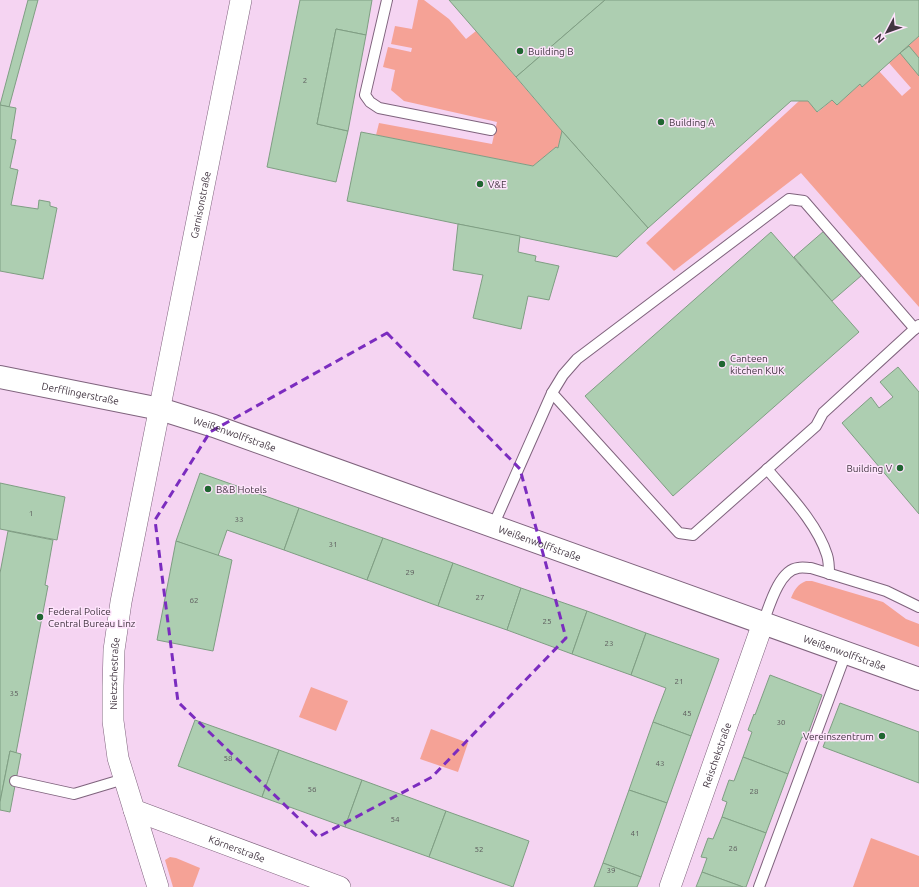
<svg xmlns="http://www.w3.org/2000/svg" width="919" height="887" viewBox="0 0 919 887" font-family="Ubuntu,sans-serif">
<rect width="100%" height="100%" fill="#f5d4f2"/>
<g fill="#f5a296">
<path d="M418,0H424L449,19L466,39L476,31L562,131L558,148L556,147L533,166L376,135L379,123L492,144L497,122L404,101L391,90L395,70L383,67L388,47L411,52L412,48L391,44L395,26L412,29Z"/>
<path d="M919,36V307L801,173L674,271L646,243L799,101H808L818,112L832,100L837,105L860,84L862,87L879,71L902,96L911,88L889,63Z"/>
<path d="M806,581H812L883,602L906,619L919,624V647L791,598C795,589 797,585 806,581Z"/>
<path d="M311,687L348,701L336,731L299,717Z"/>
<path d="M431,729L468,743L458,772L420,759Z"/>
<path d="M871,838L919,856V887H853Z"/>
<path d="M170,857L176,858L200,868L193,887H173L165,860Z"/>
</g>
<g fill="#adceb1" stroke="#7f9e83">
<path d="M28,0H38L9,107L0,105Z"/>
<path d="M300,0H372L366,35L336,29L317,124L348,131L336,182L267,167Z"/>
<path d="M449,0H605L516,77Z"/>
<path d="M605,0H919V36L862,87L860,84L837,105L832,100L817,112L808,101H791L648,228L562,131L516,77Z"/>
<path d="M336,29L366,35L348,131L317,124Z"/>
<path d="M909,46L919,58V76L900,53Z"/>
<path d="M0,105L16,108L11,139L16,140L10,168L18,170L11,205L38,209L39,200L50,202V206L57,208L43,279L0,271Z"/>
<path d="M562,131L648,228L617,257L347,201L361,132L533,166L556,147L558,148Z"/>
<path d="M458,224L520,236L518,252L536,256L535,261L559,266L549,300L528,296L521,329L473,318L483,275L453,270Z"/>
<path d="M824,231L862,275L832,301L794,257Z"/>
<path d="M771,232L859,332L673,496L585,396Z"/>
<path d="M898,367L919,392V514L842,423L871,397L879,408L893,397L880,382Z"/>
<path d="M200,473L299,508L284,550L227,530L218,556L176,541Z"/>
<path d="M0,483L65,497L57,540L0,529Z"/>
<path d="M299,508L383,538L367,580L284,550Z"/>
<path d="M8,531L53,540L45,585L48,586L16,753L10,751L0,802V573Z"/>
<path d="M383,538L453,563L438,606L367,580Z"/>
<path d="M176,541L232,560L213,651L157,640Z"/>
<path d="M453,563L521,588L507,630L438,606Z"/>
<path d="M521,588L587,611L572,654L507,630Z"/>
<path d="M587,611L646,633L631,675L572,654Z"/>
<path d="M646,633L719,659L691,736L653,722L666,688L631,675Z"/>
<path d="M770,675L822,695L806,739L802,737L788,774L743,757L752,732L748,730L754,714L755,715Z"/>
<path d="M840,703L919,732V783L823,747Z"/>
<path d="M195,720L279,750L262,797L178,766Z"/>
<path d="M653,722L691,736L667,803L629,790Z"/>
<path d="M279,750L362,780L345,827L262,797Z"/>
<path d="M10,751L21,754L10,812L0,810V802Z"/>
<path d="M743,757L788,774L766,833L722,817L727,802L722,800L729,780L734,781Z"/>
<path d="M362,780L446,811L429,857L345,827Z"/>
<path d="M629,790L667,803L641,877L603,863Z"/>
<path d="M446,811L529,841L513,887L429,857Z"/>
<path d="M722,817L766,833L746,887H743L702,872L707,858L701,857L708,838L713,839Z"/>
<path d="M603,863L641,877L637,887H594Z"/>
<path d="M702,872L743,887H696Z"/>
</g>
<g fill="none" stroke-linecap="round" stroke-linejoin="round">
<g stroke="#7f637d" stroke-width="12">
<g id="service">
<path d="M387,0L365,95L370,102L379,108L491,130"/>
<path d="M552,393L679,533L693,535L816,426L823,413L919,325"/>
<path d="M767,469C788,494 817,523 827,555C829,561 829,568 829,574"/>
<path d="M493,526L552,393L563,375L577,359L789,199L804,201L915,329"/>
<path d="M763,623C769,607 779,570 798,568C802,567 807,568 811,568L886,591L919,607"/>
<path d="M15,781L74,794L124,779"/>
<path d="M759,887L846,653"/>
</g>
</g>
<g stroke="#7f637d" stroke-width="22">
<g id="minor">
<path id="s1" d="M134,810L340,887"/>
<path id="s2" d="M158,887L118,758L113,721V686L114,650L121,602L241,0"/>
<path id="s3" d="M670,887L763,623"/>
</g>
</g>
<g stroke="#7f637d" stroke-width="24">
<g id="tertiary">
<path id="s4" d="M0,377L160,409L214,426L919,679"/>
</g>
</g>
<use href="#service" stroke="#fff" stroke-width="10"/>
<use href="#minor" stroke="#fff" stroke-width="21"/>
<use href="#tertiary" stroke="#fff" stroke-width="22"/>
</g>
<path fill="none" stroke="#7b2cbf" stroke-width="3" stroke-dasharray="8 5" stroke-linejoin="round" d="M387,333L520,469L566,638L432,777L318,837L178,702L155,520L210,432Z"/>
<g fill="#206531" stroke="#fee4fc" stroke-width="1.5">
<circle cx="520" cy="51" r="4"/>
<circle cx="661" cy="122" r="4"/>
<circle cx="480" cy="184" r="4"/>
<circle cx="722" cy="364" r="4"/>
<circle cx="900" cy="468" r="4"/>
<circle cx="208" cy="489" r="4"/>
<circle cx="40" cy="617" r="4"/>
<circle cx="882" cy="736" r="4"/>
</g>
<g text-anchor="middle" stroke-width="3" stroke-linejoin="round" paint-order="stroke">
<g font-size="8" fill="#5c5a5c">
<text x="305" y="83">2</text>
<text x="31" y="516">1</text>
<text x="239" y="522">33</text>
<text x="333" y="547">31</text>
<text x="410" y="575">29</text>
<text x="480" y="600">27</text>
<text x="194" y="603">62</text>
<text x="547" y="624">25</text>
<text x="609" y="646">23</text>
<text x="679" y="684">21</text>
<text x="14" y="696">35</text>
<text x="687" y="716">45</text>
<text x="781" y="725">30</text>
<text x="228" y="761">58</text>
<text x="660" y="766">43</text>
<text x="312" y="792">56</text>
<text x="754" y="794">28</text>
<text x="395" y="822">54</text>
<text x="635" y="836">41</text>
<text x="733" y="851">26</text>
<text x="479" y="852">52</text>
<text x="611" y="873">39</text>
</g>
<g font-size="10" fill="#413440" stroke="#fee4fc" text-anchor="start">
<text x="528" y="55">Building B</text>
<text x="669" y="126">Building A</text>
<text x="488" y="188">V&amp;E</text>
<text x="730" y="362">Canteen<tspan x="730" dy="12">kitchen KUK</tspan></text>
<text x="892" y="472" text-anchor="end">Building V</text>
<text x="216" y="493">B&amp;B Hotels</text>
<text x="48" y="615">Federal Police<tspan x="48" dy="12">Central Bureau Linz</tspan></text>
<text x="874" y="740" text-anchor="end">Vereinszentrum</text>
</g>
<g font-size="10" fill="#413440" stroke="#fee4fc">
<text dy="4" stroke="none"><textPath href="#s2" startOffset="697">Garnisonstraße</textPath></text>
<text dy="4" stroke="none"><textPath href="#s4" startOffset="82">Derfflingerstraße</textPath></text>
<text dy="4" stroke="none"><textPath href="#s4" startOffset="242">Weißenwolffstraße</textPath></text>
<text dy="4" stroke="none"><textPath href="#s4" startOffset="566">Weißenwolffstraße</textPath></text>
<text dy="4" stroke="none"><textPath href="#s4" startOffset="890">Weißenwolffstraße</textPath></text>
<text dy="4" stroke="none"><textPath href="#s2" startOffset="220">Nietzschestraße</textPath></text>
<text dy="4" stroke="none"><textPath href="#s3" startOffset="140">Reischekstraße</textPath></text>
<text dy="4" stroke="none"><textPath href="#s1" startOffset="110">Körnerstraße</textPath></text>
</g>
</g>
<g transform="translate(887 32) rotate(229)" stroke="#fee4fc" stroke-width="3" paint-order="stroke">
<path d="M0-3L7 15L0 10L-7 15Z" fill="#413440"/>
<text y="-6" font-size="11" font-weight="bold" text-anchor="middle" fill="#413440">N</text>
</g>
</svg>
